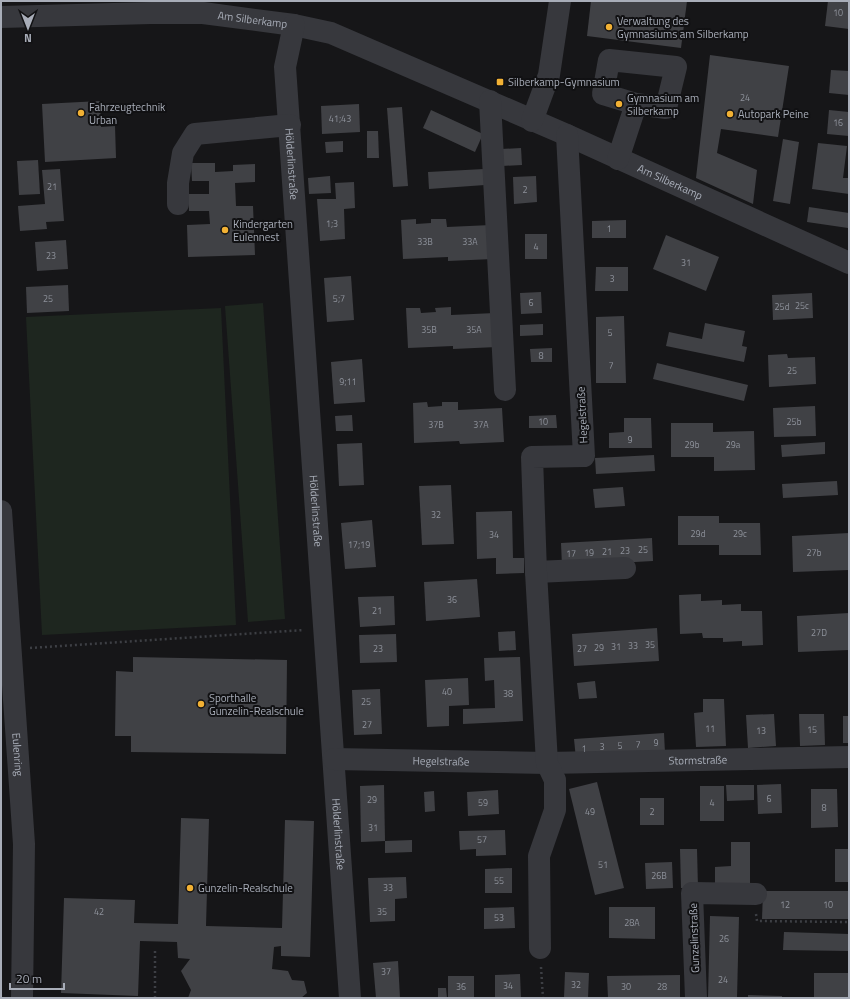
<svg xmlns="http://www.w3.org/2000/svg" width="850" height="999" viewBox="0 0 850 999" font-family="'Titillium Web',sans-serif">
<rect width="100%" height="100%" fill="#161618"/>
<g fill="#1e261f">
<path d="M263,303L285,619L248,622L225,306Z"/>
<path d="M221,308L236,625L42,635L26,317Z"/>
</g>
<g fill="#404145">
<path d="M591,1H687L681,48L587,36Z"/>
<path d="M828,1H849V29L825,26Z"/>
<path d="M710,55L789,66L778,137L721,129L717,153L757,170L753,204L696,178Z"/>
<path d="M831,70L849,71V95L829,93Z"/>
<path d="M100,101L101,127L115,126L116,158L45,162L42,104Z"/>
<path d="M359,104L360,132L322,134L321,106Z"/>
<path d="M402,107L408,186L393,187L387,108Z"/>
<path d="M431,110L483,134L475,152L423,128Z"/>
<path d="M829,110L849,112V136L827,134Z"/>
<path d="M367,131H378L379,158H367Z"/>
<path d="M783,139L799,142L790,204L773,201Z"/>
<path d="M343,141V152L326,153L325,142Z"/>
<path d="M818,143L847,146L843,178H849V194L812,189Z"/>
<path d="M521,148L522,165L502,166L501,149Z"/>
<path d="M38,160L40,194L19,195L17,161Z"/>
<path d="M191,163H215V172L233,171V165L255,164V182L235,183L236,206H253L255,255L188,257L187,225L210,224L209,211H189V194H209V181H192Z"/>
<path d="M60,169L64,221L46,222L47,229L20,231L18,206L45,204L42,170Z"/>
<path d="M484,169L485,185L429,189L428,172Z"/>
<path d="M330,176L331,193L309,194L308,178Z"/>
<path d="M536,176L537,202L514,204L513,177Z"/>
<path d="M354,182L355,208L344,209L345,239L320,241L317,199H336L335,183Z"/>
<path d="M809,207L849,213L848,228L807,222Z"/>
<path d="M416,219V224L431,223V219H446L447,227L491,225L493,259L448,261V257L403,259L401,220Z"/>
<path d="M626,220V238H592V221Z"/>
<rect x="525" y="234" width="22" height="25"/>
<path d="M666,235L719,257L706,291L653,269Z"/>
<path d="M66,240L68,269L37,271L35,242Z"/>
<path d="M596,267H628V291H595Z"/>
<path d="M351,276L354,320L327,322L324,278Z"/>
<path d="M68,285L69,311L27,313L26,287Z"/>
<path d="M541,292L542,313L521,314L520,293Z"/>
<path d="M812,293L813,318L773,320L772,295Z"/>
<path d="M451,307V315L495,313L497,347L453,349V346L408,348L406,308H420L421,313L436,312L435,308Z"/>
<path d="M624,316L626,383H596V317Z"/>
<path d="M705,323L745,331L742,346L747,347L744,362L666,346L669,332L702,339Z"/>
<path d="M543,324V335L520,336V325Z"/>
<path d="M552,348V362H531L530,349Z"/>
<path d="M787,354L788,358L815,357L816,384L769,387L768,355Z"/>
<path d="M362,359L365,402L334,404L331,362Z"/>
<path d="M657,363L748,385L744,401L653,379Z"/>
<path d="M427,402L428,407L442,406V402H458V410L502,408L504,442L460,444L459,441L414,443L413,403Z"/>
<path d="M815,406L816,436L774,437L773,408Z"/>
<path d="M352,415L353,431H336L335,416Z"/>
<path d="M556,415L557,428H529V416Z"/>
<path d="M624,418H651L652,448H609V433L624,432Z"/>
<path d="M671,423H713V432L754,431L755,470L714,471V457H671Z"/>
<path d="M825,442V454L782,457L781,445Z"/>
<path d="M362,443L364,485L339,486L337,444Z"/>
<path d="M654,455L655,471L596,474L595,458Z"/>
<path d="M837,481L838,495L783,498L782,484Z"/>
<path d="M451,485L454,544L422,545L419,486Z"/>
<path d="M623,487L625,506L595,508L593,489Z"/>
<path d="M512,511L513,558H524V573L496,574V558L477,559L476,512Z"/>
<path d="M678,516H719V523H760L761,555H719V545H678Z"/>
<path d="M372,520L376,567L345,569L341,523Z"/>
<path d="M849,533V570L793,572L792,536Z"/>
<path d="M652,538L653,561L562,566L561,543Z"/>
<path d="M477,579L480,617L426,621L424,582Z"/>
<path d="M701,594V601L722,600V605L741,604V611H762L763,645L742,646V641L723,642V638H703L702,633L680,634L679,595Z"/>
<path d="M394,596L395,625L360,627L358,597Z"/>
<path d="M849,613V650L798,652L797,616Z"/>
<path d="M657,628L659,661L574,666L572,634Z"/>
<path d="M515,631L516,650L499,651L498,632Z"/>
<path d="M396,634L397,662L360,663L359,635Z"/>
<path d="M133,657L287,660L286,754L131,752V736H115L116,671L133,672Z"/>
<path d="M520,657L523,721L463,724V709L495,708L494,680L485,681L484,658Z"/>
<path d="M468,678L469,705L449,706V726L427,727L425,680Z"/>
<path d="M595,681L597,698L579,699L577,683Z"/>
<path d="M380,689L382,734L354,735L352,690Z"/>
<path d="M703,699H724L726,746L696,747L694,713L703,712Z"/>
<path d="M774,714L776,746L748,748L746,715Z"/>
<path d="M799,714H824L825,745L800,746Z"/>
<rect x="843" y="716" width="6" height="27"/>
<path d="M664,733L665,753L576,759L574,739Z"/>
<path d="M597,782L624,888L595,895L569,789Z"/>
<path d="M781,784L782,813L758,814L757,785Z"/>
<path d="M384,785L385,841L361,842L360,786Z"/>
<path d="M726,785H754V800L727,801Z"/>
<rect x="700" y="786" width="24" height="35"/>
<path d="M811,789H837L838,827L811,828Z"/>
<path d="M498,790L499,814L468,816L467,792Z"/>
<path d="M434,791L435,811L425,812L424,792Z"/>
<rect x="640" y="798" width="24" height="27"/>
<path d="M181,818L209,819L206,926L282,928L285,820L314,821L310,957L281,956V946L274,947L272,969L288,971L292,980L304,981L307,993L301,998H188L191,990L181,971L190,959L178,958L177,942L140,941L138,996L61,993L64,898L135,900L134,923L178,924Z"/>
<path d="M505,830L506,855L476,856V849L460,850L459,831Z"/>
<path d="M412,840V852L385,853V841Z"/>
<path d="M731,842H750V883H715V867L731,866Z"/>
<path d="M680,849H697L698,888H681Z"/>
<rect x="835" y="849" width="14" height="33"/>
<path d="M672,862L673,888L646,889L645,863Z"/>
<path d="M512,868V893H485V869Z"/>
<path d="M406,877L407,898L395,899V921L370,922L368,878Z"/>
<path d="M763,891H849V919H762Z"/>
<path d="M514,907L515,928L484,929V908Z"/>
<path d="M609,907H655V939L609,938Z"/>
<path d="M710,916L739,917L737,998H708Z"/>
<path d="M784,932L849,934V951L783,950Z"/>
<path d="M398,961L400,998H376L373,963Z"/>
<path d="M565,972L589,973L588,998H564Z"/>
<rect x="814" y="973" width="35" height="25"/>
<path d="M520,974L521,998H495V975Z"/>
<path d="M680,975V998H608L607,976Z"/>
<rect x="448" y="976" width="26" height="22"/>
<path d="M438,988H446L447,998H438Z"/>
<path d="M748,995L782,996V998H748Z"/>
</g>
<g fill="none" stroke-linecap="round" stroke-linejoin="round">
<g stroke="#3d3f44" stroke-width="2.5" stroke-dasharray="2 3" stroke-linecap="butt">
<path d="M30,648L304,630"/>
<path d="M756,914L757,921L849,922"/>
<path d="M541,967L543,998"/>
<path d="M155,998V950"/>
</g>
<g stroke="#37383d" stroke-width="22">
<path id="s1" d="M1,17L151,13H203L294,25L331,33L567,135L849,263"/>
<path id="s2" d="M294,25L285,67L350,998"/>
<path d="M490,101L505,390"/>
<path d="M532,121L549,75L560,1"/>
<path d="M618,159L636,104L603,94L609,60L676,67L666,108L636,104"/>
<path d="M178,204V183L183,153L195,134L290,125"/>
<path id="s3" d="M1,511L24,844L22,998"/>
<path d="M536,572L625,568"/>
<path id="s4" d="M334,759L547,763L849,757"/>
<path d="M540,948L539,856L555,810V780L547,763L536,572L532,457L584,456L567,135"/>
<path d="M696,998L692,893L756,894"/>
</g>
</g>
<g fill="#f2b134" stroke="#111113" stroke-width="1.5">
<circle cx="609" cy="27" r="4"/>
<rect x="496" y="78" width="8" height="8" rx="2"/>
<circle cx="619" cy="104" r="4"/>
<circle cx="81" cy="113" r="4"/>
<circle cx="730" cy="114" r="4"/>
<circle cx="225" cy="230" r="4"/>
<circle cx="201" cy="704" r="4"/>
<circle cx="190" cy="888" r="4"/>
</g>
<g text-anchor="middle" stroke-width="4" stroke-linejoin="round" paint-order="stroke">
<g font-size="9" fill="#8e929b">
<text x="838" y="16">10</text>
<text x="745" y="101">24</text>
<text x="340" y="122">41;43</text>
<text x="838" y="126">16</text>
<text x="52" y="190">21</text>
<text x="525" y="193">2</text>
<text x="332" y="227">1;3</text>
<text x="609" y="232">1</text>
<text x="425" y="245">33B</text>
<text x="470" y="245">33A</text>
<text x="536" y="250">4</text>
<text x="51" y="259">23</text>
<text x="686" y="266">31</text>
<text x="612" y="282">3</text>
<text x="48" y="302">25</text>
<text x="339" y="302">5;7</text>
<text x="531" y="306">6</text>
<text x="802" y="309">25c</text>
<text x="782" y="310">25d</text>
<text x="429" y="333">35B</text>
<text x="474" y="333">35A</text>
<text x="610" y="336">5</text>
<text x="541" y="359">8</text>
<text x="611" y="369">7</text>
<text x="792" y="374">25</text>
<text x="348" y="385">9;11</text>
<text x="543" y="425">10</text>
<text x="794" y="425">25b</text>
<text x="436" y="428">37B</text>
<text x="481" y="428">37A</text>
<text x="630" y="443">9</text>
<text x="692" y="448">29b</text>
<text x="733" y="448">29a</text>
<text x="436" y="518">32</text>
<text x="698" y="537">29d</text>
<text x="740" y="537">29c</text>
<text x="494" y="538">34</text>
<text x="359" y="548">17;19</text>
<text x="643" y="553">25</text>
<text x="625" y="554">23</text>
<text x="607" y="555">21</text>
<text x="589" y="556">19</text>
<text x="814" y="556">27b</text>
<text x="571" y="557">17</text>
<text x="452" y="603">36</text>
<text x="377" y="614">21</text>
<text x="819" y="636">27D</text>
<text x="650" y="648">35</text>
<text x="633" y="649">33</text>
<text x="616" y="650">31</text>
<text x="599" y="651">29</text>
<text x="378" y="652">23</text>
<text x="582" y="652">27</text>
<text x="447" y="695">40</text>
<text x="508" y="697">38</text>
<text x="366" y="705">25</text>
<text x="367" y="728">27</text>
<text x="710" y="732">11</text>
<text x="812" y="733">15</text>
<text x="761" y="734">13</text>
<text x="656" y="746">9</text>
<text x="638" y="748">7</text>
<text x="620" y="749">5</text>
<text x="602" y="750">3</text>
<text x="584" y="752">1</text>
<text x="769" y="802">6</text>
<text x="372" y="803">29</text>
<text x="483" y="806">59</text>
<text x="712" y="806">4</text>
<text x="824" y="811">8</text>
<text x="590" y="815">49</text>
<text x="652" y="815">2</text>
<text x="373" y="831">31</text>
<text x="482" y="843">57</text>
<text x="603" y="868">51</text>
<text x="659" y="879">26B</text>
<text x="499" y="884">55</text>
<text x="388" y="891">33</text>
<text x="785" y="908">12</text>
<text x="828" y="908">10</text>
<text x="99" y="915">42</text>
<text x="382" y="915">35</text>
<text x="499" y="921">53</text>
<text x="632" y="926">28A</text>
<text x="724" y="942">26</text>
<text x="386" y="975">37</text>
<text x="723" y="983">24</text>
<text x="576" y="988">32</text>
<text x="508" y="989">34</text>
<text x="461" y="990">36</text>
<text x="626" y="990">30</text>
<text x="662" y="990">28</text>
</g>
<g font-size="11" fill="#a8adb8" stroke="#111113">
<text dy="4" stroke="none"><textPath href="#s1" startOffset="252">Am Silberkamp</textPath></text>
<text dy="4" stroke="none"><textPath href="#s2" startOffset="140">Hölderlinstraße</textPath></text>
<text dy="4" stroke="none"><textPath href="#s1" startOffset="702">Am Silberkamp</textPath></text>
<text transform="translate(582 415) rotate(-93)" y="4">Hegelstraße</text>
<text dy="4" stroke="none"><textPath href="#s2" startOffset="488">Hölderlinstraße</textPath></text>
<text dy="4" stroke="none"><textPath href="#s3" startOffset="244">Eulenring</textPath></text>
<text dy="4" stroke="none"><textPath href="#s4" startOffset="364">Stormstraße</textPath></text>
<text dy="4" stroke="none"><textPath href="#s4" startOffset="107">Hegelstraße</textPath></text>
<text dy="4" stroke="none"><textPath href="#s2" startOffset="812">Hölderlinstraße</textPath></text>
<text transform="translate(694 938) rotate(-92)" y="4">Gunzelinstraße</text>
</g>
<g font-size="11" fill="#a8adb8" stroke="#111113" text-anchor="start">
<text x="617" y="25">Verwaltung des<tspan x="617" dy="13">Gymnasiums am Silberkamp</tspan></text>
<text x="508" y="86">Silberkamp-Gymnasium</text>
<text x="627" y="102">Gymnasium am<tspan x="627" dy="13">Silberkamp</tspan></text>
<text x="89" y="111">Fahrzeugtechnik<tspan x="89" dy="13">Urban</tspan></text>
<text x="738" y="118">Autopark Peine</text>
<text x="233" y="228">Kindergarten<tspan x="233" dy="13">Eulennest</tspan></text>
<text x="209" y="702">Sporthalle<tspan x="209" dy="13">Gunzelin-Realschule</tspan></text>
<text x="198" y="892">Gunzelin-Realschule</text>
</g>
</g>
<rect width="850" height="999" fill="none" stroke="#a8adb8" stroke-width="4"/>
<g transform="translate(28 28) rotate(180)" stroke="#111113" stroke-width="3" paint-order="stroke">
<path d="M0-3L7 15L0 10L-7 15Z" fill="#a8adb8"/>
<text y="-6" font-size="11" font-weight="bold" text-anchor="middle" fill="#a8adb8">N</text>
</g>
<path d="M10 983v6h54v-6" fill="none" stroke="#a8adb8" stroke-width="2"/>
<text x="16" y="983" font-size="12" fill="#a8adb8" stroke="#111113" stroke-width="3" paint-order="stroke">20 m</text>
</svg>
